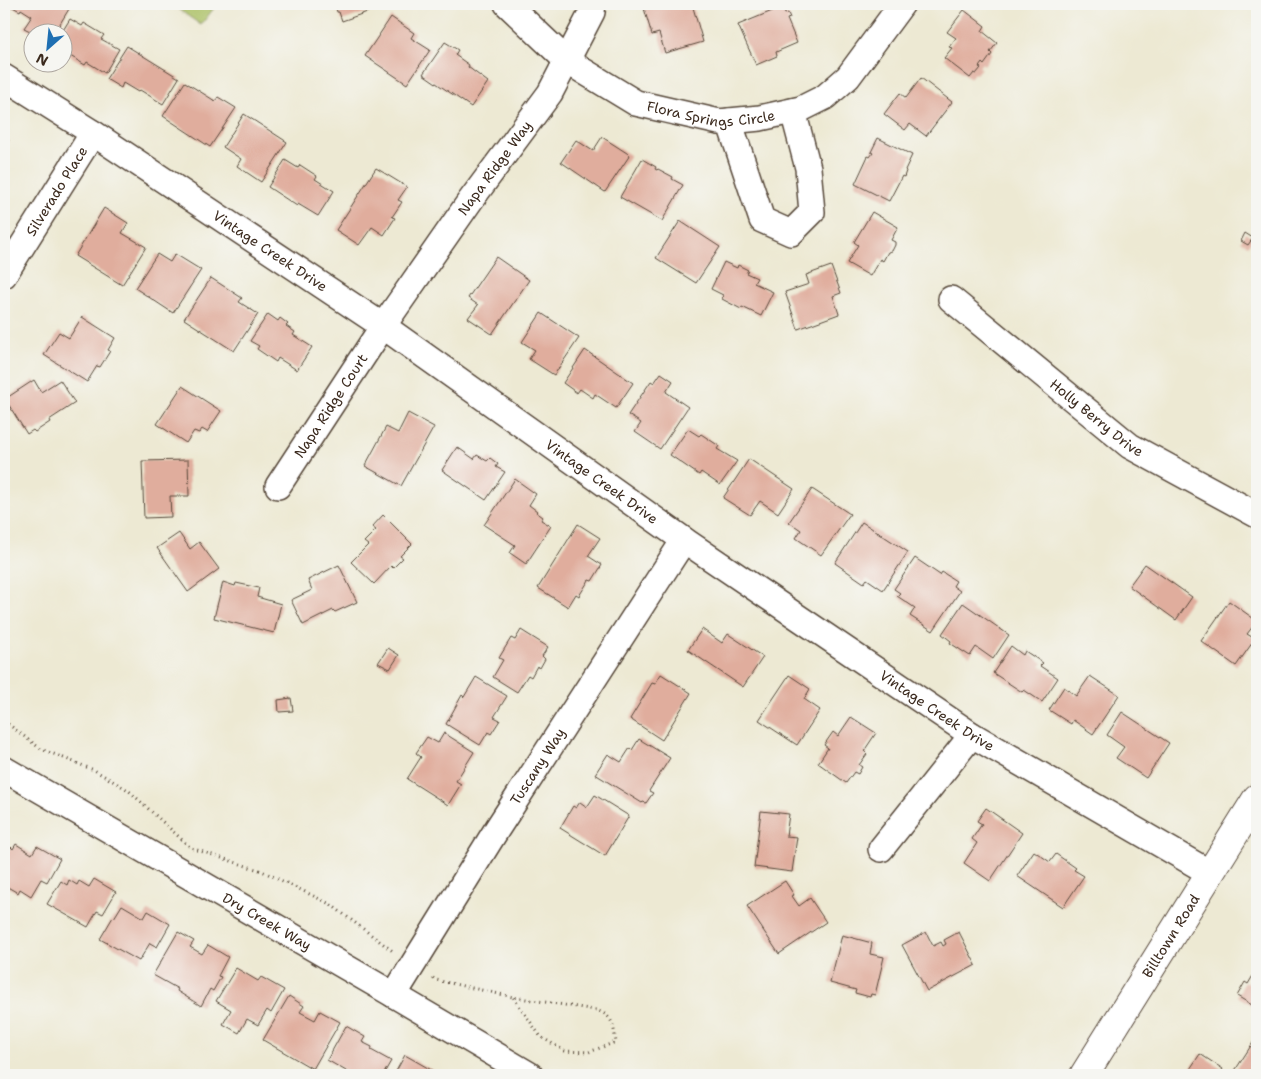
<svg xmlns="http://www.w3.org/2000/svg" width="1261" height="1079" viewBox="0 0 1261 1079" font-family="'Shantell Sans',sans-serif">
<rect width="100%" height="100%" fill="#f6f6f2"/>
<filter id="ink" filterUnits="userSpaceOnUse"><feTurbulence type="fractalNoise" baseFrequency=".02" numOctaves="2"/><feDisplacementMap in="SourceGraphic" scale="10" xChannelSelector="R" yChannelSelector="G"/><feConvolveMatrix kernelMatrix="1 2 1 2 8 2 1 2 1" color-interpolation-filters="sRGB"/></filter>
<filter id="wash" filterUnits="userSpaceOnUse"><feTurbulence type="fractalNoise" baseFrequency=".0096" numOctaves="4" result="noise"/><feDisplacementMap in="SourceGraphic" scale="20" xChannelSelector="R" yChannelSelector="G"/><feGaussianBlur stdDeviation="1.12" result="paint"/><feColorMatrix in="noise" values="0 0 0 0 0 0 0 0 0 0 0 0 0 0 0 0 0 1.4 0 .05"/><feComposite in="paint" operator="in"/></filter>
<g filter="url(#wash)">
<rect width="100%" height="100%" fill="#ede9d3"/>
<path fill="#acc166" stroke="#747642" d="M171,4H217L201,25Z"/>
<g id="blocks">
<g fill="#e0ad9d">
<path d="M7,4H72L55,32H32L24,28L32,16L21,9L20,11Z"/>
<path d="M335,4H386L387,5L342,21L339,12H337Z"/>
<path d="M646,4H671V6L679,4H692L703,42L665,53L659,33L652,35L643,5Z"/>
<path d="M782,7L785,14L788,13L790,18L787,19L797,43L776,52L777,56L756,65L738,25Z"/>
<path d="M964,10L985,26L982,31L997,43L990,52L992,54L984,65L982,63L979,67L981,68L976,74L974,73L970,78L944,58L952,48L949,47L956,38L947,32Z"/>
<path d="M391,17L414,33L411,38L430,50L407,84L365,56Z"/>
<path d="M70,19L82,26L84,23L104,35L101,39L119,49L105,73L87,62L85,65L62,51V32Z"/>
<path d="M445,42L458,50L455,55L469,65L468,67L488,82L471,107L423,74Z"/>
<path d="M127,46L179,78L163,104L140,90L138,92L123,83L121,88L106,79Z"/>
<path d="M921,78L952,102L926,136L910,124L905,130L884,114L900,93L906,98Z"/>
<path d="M185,82L215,101L218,97L236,108L210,147L163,116Z"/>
<path d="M244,114L287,142L261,182L237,166L241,159L223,147Z"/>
<path d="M4,137L9,140L4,148Z"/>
<path d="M602,137L630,155L605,192L561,162L576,140L593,151Z"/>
<path d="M878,138L912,155L905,170L906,171L904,177L902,176L889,201L855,184L868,156L870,157L873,153L871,152Z"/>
<path d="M642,159L656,167L655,169L657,170L658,169L673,177L672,179L683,185L662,221L620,197Z"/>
<path d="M285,160L298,168L300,165L317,176L315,179L334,191L318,216L298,204L297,206L268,187Z"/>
<path d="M376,168L407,187L398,200L402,202L392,217L395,218L384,235L372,227L359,245L336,230Z"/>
<path d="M104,208L128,223L122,233L146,247L122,285L75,256Z"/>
<path d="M872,212L898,227L891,240L895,242V245L892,251L888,252L883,261L880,259L870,276L847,263L858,245L854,242Z"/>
<path d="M680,221L720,247L696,283L656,258Z"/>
<path d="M1245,233L1253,238L1248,245L1241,241Z"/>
<path d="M157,254L170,262L175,254L201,270L173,313L135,288Z"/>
<path d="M496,257L529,280L492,334L468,318L478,305L468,298Z"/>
<path d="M724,262L737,268L738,265L748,270L746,273L757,278L754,283L773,292L761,316L742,307L741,309L722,299L723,295L711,289Z"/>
<path d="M831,266L841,293L833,296L839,314L798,329L785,292L809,284L806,275Z"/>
<path d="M211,278L242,298L239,302L258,314L234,351L184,319Z"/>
<path d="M541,313L579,338L554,375L529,359L535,350L522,342Z"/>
<path d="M268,314L278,321L280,318L288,324L286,326L295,332L293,335L312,347L297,370L278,358L276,362L257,349L259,346L250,341Z"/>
<path d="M82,317L115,338L108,350L110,351L100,367L97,366L87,382L44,355L59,332L69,338Z"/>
<path d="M585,350L633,383L616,408L595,394L593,398L580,389L577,393L563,383Z"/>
<path d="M661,373L673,381L666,392L688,407L660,449L635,432L641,423L628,415L651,381L654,383Z"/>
<path d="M34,380L41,392L60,380L75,403L49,420L50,422L35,432L33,430L27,434L5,399Z"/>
<path d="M182,386L221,411L207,432L202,429L199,433L194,431L186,443L157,424Z"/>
<path d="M408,413L434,427L401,486L365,466L386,427L398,433Z"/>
<path d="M688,429L699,436L701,434L719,446L717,449L737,461L720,485L701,472L699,475L670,455Z"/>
<path d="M457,447L474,459L477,455L487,461L490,458L498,464L496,467L505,472L486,500L442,470Z"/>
<path d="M749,459L794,489L778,513L760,501L750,515L723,498Z"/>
<path d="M188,460L189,496H170L171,517L144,518L142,461Z"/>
<path d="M515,479L536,494L529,505L537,511L536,512L543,517L541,520L551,526L526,564L510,553L515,545L484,525Z"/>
<path d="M812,489L850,514L821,555L796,538L801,530L789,522Z"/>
<path d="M383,515L412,544L400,556L403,558L393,568L391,566L374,584L351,562L368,545L364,542L376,530L372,527Z"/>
<path d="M862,522L908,552L883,590L867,579L864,583L835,563Z"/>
<path d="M578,524L600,538L588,556L602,565L592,581L589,580L579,596L576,594L568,607L538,588Z"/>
<path d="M179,533L190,549L199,542L219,569L188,592L157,548Z"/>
<path d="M915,558L940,575L942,572L956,581L953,586L960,591L933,631L910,616L915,608L897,596L900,593L894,589Z"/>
<path d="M1145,564L1192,597L1176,620L1129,586Z"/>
<path d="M339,565L357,602L335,612L333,610L303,625L291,600L312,590L308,580Z"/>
<path d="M223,582L235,586L236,583L259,588L257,597L281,604L274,633L214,618Z"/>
<path d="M1229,601L1257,621L1247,634L1255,639L1236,666L1201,641Z"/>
<path d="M963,603L1009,635L993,659L976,647L970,656L950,643L951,641L942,634Z"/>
<path d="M702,629L722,643L728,634L763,657L743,687L688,650Z"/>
<path d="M521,630L548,647L542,656L545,659L540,668L537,666L531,677L528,675L517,692L493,677L503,660L499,658L511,638L515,640Z"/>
<path d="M1011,646L1023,655L1025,651L1043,663L1040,666L1058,678L1042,702L1024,690L1022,692L993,673Z"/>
<path d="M388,648L399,655L390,669L378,663Z"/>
<path d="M661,674L691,693L662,740L630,719L652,683L655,684Z"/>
<path d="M789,675L810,689L804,699L820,710L797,745L759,720Z"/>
<path d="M1090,676L1119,695L1093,734L1073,720L1071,724L1049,710L1064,687L1076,696Z"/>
<path d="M476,677L507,696L494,717L500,720L491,734L488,732L480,745L446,724L462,695L464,697Z"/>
<path d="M291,698L293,711L279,712L278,700Z"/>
<path d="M1122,712L1169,743L1146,778L1116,758L1124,747L1107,735Z"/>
<path d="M851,717L876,733L864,751L867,754L859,765L862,767L858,774L854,772L846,783L818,763L828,748L824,745L833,732L838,736Z"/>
<path d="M444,733L474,752L456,781L461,784L448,805L407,779L421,757L416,753L427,737L438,743Z"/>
<path d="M639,739L670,758L649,791L653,793L646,803L643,802L642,803L595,774L608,754L621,762L630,748L632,750Z"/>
<path d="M595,795L629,816L605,856L560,828L573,806L576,808L580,802L587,807Z"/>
<path d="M986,808L1022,833L990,881L964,863L977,843L972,839L982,824L977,821Z"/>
<path d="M761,811L789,814L786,836L797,837L792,872L754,867Z"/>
<path d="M16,844L32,854L37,846L60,859L47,882L41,879L31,896L20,889L18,893L4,885V848L9,850L11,847L13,849Z"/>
<path d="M1034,851L1050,862L1056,854L1076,868L1074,870L1084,876L1063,907L1017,876Z"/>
<path d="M94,879L116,892L103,914L97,911L88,927L47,904L61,881L67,885L69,880L77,885L79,881L89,887Z"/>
<path d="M785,881L794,895L792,896L799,906L810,898L826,922L779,954L747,906Z"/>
<path d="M122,905L144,918L148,911L170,924L157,947L150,943L139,961L100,939L113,917L114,918Z"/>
<path d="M178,932L194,941L190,947L202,954L208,945L228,957L218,976L221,977L213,991L210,989L201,1006L177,991L178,989L153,975Z"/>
<path d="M926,932L933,946L941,942L943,946L946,944L944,940L959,932L976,965L927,991L902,945Z"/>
<path d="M842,935L872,943L870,954L884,957L875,995L871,994L870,997L855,993L856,990L830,983Z"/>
<path d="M236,968L258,981L261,977L284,990L271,1013L267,1010L258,1025L247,1019L239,1033L223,1024L231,1010L216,1001Z"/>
<path d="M1257,969V1008L1237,996L1245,982L1248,984Z"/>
<path d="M289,996L304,1006L300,1012L315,1020L320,1011L340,1022L313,1069L263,1040Z"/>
<path d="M346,1026L365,1037L362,1042L372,1047L371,1050L391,1061L383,1075H353L327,1060Z"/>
<path d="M1256,1038H1257V1075H1238L1234,1072Z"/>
<path d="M1200,1054L1223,1069L1219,1075H1186Z"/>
<path d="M405,1055L435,1072L433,1075H394Z"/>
</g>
</g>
</g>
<g filter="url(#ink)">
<use href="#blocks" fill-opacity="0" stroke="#564739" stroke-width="1"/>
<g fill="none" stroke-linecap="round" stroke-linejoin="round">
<g stroke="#564739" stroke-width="28">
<g id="street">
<path id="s1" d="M507,4L567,61L636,103L719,122L760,118L801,109L825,97L848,77L902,4"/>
<path id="s2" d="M4,77L93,133L383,326L684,540L972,735L1210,873"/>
<path d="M729,121L762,220L791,233L812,212L808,168L793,111"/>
<path id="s3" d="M4,275L93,133"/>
<path id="s4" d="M951,299L1130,446L1257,515"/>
<path id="s5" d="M278,486L383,326L470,201L550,93L592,12L593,4"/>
<path id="s6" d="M4,769L394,995L530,1075"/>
<path d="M881,849L972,735"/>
<path id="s7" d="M394,995L497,829L684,540"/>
</g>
</g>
<g stroke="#564739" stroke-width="30">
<g id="secondary">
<path id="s8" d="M1084,1075L1257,798"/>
</g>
</g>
<g stroke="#564739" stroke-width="3" stroke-dasharray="1 4" stroke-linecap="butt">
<path d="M4,721L41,749L94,770L128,790L191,848L262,871L330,904L394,952"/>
<path d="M433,978L436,980L513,997L596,1010C614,1016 613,1025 616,1042L589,1052L565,1051L541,1037L513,997"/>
</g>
<use href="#street" stroke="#fff" stroke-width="25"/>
<use href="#secondary" stroke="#fff" stroke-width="28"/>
</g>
</g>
<g text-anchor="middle" stroke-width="4" stroke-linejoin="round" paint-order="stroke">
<g font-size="14" fill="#3b2a1e" stroke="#f6f6f2">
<text dy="5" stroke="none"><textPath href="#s1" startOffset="240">Flora Springs Circle</textPath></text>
<text dy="5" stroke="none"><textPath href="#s5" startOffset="385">Napa Ridge Way</textPath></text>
<text dy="5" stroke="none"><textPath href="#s3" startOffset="99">Silverado Place</textPath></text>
<text dy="5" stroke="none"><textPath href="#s2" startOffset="318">Vintage Creek Drive</textPath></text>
<text dy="5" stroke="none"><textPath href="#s5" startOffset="96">Napa Ridge Court</textPath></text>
<text dy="5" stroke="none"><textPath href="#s4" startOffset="188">Holly Berry Drive</textPath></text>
<text dy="5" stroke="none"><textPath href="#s2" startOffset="722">Vintage Creek Drive</textPath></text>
<text dy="5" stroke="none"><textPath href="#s2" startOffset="1128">Vintage Creek Drive</textPath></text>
<text dy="5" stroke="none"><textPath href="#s7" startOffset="270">Tuscany Way</textPath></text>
<text dy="5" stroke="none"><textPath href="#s6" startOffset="304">Dry Creek Way</textPath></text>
<text dy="5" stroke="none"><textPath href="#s8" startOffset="164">Billtown Road</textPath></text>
</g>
</g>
<rect width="1261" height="1079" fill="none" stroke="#f6f6f2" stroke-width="20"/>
<g transform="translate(48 48) rotate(207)"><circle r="24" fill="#f6f6f2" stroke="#aba49d"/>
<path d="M0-4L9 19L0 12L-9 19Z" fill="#1f6fb2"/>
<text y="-8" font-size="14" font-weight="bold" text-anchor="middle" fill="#3b2a1e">N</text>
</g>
</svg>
